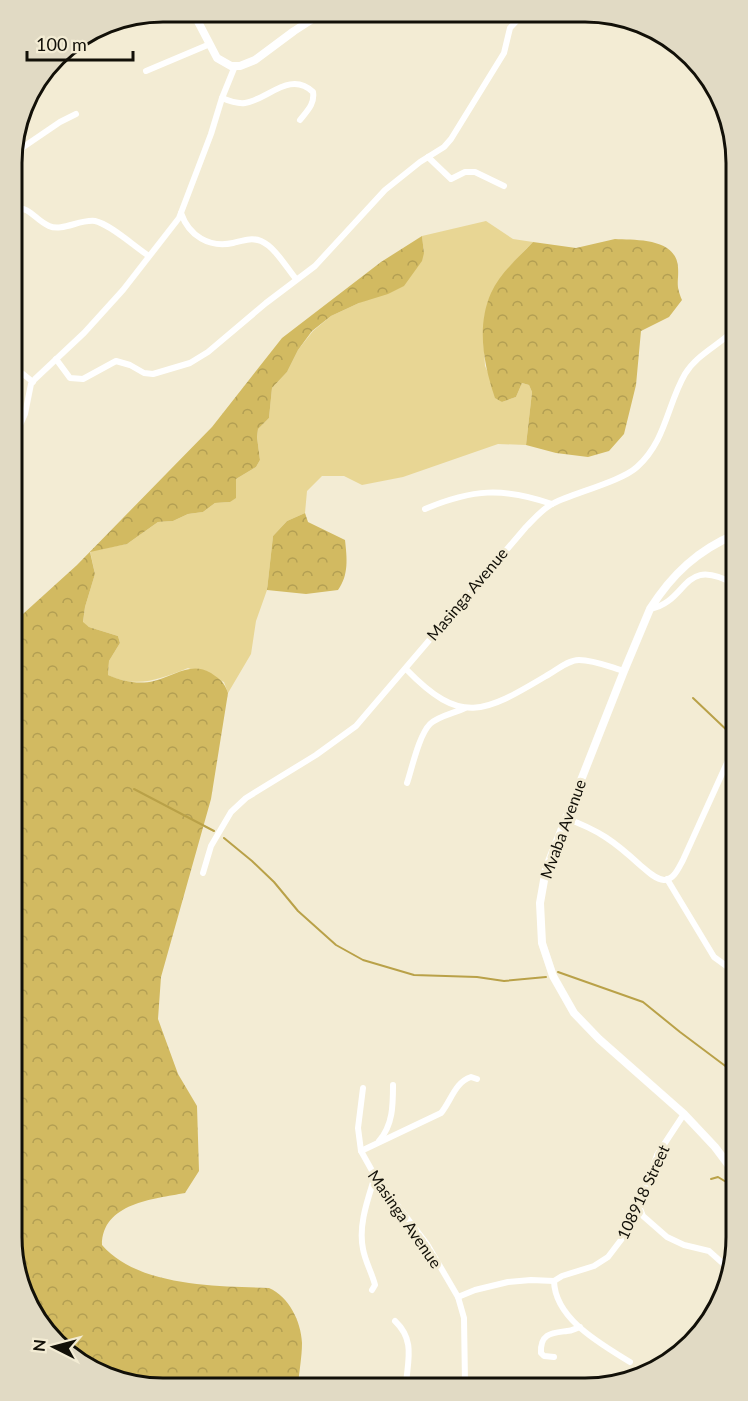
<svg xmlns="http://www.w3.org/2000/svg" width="748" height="1401" viewBox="0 0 748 1401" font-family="Lato,sans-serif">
<defs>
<pattern id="forest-crowns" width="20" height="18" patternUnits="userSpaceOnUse" patternTransform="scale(1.5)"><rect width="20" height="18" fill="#d2ba61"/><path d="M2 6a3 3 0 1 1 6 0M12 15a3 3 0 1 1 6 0" fill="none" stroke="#b39f53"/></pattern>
</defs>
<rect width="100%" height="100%" fill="#f3ecd4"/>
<path fill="#e8d694" d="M486,221L513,239L533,242L509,267L485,313L483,335L485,366L502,402L516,397L522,383L529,385L532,392L526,445L498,444L403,477L362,485L344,476H322L307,491L305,513L287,521L273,536L267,590L256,621L251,654L228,693L224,682L188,668C160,679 137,689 108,675L109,661L120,643L118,636L89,627L83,623L85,607L95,574L90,551L127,544L158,522L173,521L188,514L203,512L215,503L230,502L236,479L256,467L260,460L257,437L258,429L269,418L272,388L287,372L298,350L313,331L331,316L359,303L424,253L422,236Z"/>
<g fill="url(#forest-crowns)">
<path d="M422,236L424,253L422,261L404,286L388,294L359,303L331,316L312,331L298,350L287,372L272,388L269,418L258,429L257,437L260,460L256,467L236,479V498L230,502L215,503L203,512L188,514L173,521L158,522L127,544L90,552L95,574L85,607L83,622L89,627L118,636L120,643L109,661L108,675C121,681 139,685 154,681C174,676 191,661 211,673C221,680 224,682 228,693L211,799L161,977L158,1019L178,1074L197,1106L199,1171L185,1193C154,1199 102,1203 102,1245C138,1287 218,1286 269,1288C289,1297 301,1321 302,1343C302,1357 299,1372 298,1386L143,1388L71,1358L20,1287L12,1238L13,623L77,565L212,427L282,338L381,262Z"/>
<path d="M615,239C636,240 676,238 678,267C679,283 675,283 682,300L669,317L641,331L636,385L624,434L609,451L588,457L556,453L526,445L532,392L529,385L522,383L516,397L502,402L495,398C484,365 476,327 491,293C500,273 519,257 533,242L576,248Z"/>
<path d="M305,513L308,522L345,540C347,558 349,575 338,590L306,594L267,590L273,536L287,521Z"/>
</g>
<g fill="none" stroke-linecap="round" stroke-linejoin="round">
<g stroke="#b9a148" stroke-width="2">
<path d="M693,698L733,736"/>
<path d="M134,789L214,831"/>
<path d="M224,838L252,861L274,882L298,911L336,945L363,960L414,975L477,977L504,981L546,977"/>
<path d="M558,972L643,1002L680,1032L736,1074"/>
<path d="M711,1179L718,1177L736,1188"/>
</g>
<g stroke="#fff" stroke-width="6">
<path d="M146,71L210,44"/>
<path d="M222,98C229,101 237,104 245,103C267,100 290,70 313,92C315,104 307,111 300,120"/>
<path d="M13,154L60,122L76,114"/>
<path d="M428,157L451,179L465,172H475L504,186"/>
<path d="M13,207C32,208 34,219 49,226C62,232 80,219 95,221C110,224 135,247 149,256"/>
<path d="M181,213C189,236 209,248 233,243C242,241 251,237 261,241C275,247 286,267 296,279"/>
<path d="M56,359L70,378L83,379L116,361L130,365L144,373L153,374L190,363L208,352L266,303L315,266L385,190L420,162L444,147L451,139L504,53L510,28L523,14"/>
<path d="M13,366L33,382"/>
<path d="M13,440L25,414L31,384L35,379L84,333L123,290L179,218L211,134L222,98L235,66"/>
<path d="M425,509C472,489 503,487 552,504"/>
<path d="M650,609C690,601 681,554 736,585"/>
<path d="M406,669C461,726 484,713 546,676C556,671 567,660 579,660C594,660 610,667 624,671"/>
<path d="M407,783C412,768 419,735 430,724C438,716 455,713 465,708"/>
<path d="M565,818C599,830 615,842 640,865C647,871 655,879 664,880C674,880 679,867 683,860L736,743"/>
<path d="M203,873L211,846L231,812L246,798L316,755L356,726L526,527C534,519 543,508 554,503C574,493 622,481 637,467C666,441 667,405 685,374C697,354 720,345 736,328"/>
<path d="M667,879L714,957L736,973"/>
<path d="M363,1088L358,1128L361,1151L375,1176L427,1244L458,1297L464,1318L465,1383"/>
<path d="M379,1141C393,1125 393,1105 393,1085"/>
<path d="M361,1151L441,1113C451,1101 455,1082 471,1077L477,1079"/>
<path d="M639,1206L643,1216L667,1237L684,1245L709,1251L728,1268"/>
<path d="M554,1281C555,1319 601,1344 630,1362"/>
<path d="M372,1290L375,1285C372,1273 365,1261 363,1249C358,1225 368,1199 375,1176"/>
<path d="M458,1297L475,1290L508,1282L531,1280L554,1281L562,1276L594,1266L608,1257L624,1236L639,1206L657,1155L684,1114"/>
<path d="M395,1321C415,1340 408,1359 406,1384"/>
<path d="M554,1357L544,1356L541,1353C540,1333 552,1333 567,1331C572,1331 576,1328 580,1327"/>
</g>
<g stroke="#fff" stroke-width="8">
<path d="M193,12L217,58L231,66H240L255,60L294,31L322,13"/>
<path d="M736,1175L715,1147L684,1114L599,1039L574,1013L553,976L542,943L540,903L546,869L624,671L650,609C672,574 698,550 736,534"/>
</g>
</g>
<g text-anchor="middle" stroke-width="6" stroke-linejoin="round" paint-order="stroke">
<g font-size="16" fill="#121008" stroke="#f3ecd4">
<text transform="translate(467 594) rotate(-50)" y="6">Masinga Avenue</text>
<text transform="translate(563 829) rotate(-70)" y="6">Mvaba Avenue</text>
<text transform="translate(643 1192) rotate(-65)" y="6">108918 Street</text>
<text transform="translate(405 1219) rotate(55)" y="6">Masinga Avenue</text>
</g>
</g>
<path d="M0 0H748V1401H0ZM163 22H585A141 141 0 0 1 726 163V1237A141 141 0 0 1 585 1378H163A141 141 0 0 1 22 1237V163A141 141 0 0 1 163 22Z" fill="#e1dac4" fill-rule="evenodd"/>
<path fill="none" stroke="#121008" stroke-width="3" d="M163 22H585A141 141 0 0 1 726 163V1237A141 141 0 0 1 585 1378H163A141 141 0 0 1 22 1237V163A141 141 0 0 1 163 22Z"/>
<g transform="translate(54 1347) rotate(276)" stroke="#f3ecd4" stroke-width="4.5" paint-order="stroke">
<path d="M0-4.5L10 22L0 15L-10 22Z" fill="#121008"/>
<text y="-9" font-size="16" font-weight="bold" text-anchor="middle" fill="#121008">N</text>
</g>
<path d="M27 51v9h106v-9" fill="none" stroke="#121008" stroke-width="3"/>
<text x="36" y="51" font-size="18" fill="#121008" stroke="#f3ecd4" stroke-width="4.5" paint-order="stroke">100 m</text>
</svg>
